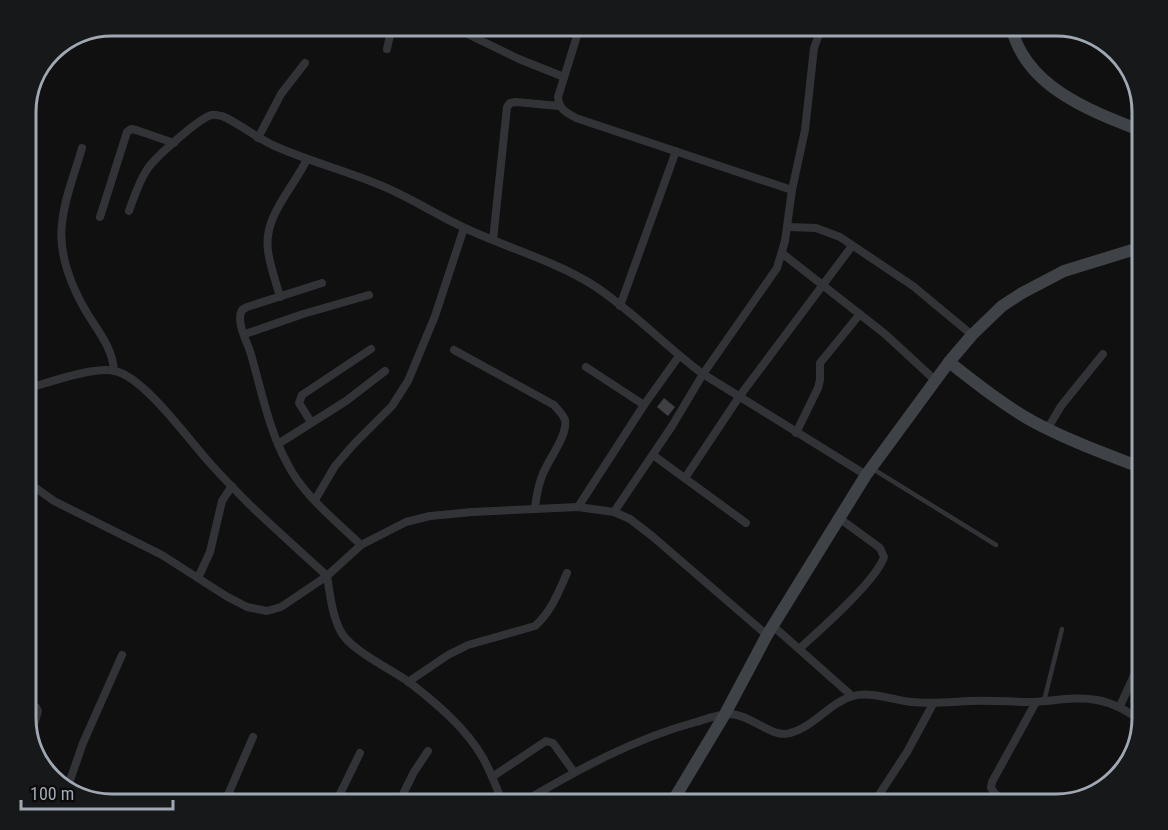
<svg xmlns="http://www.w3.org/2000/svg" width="1168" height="830" viewBox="0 0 1168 830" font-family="'Roboto Condensed',sans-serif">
<rect width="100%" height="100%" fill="#101011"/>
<path fill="#3e4044" d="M664,398L675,407L668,416L657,407Z"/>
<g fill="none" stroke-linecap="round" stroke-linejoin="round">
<g stroke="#313336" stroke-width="4.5">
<path d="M1136,251L1142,262"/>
<path d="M873,469L996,545"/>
<path d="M1044,701L1062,629"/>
</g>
<g stroke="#313336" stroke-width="8">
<path d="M451,26L519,59L564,77"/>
<path d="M580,26L558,97C559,109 565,112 576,118L792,190"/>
<path d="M990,26L1012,29"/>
<path d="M387,49L392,26"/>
<path d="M258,138L281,94L305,63"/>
<path d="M82,148C75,173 64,199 62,224C58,254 72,288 87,313C98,331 113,349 114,371"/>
<path d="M129,211C134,197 139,181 148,168C156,157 200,117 212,115C215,114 219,116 222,116C241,124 257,139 277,147C309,161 343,170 375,183C407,195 434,214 465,228C507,248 553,260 593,285C633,311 665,346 703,374L866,475"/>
<path d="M100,217L127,132L131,129L136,130L174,143"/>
<path d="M788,227L816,228L840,237L913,286L972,335"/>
<path d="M493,240L507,107L510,103L516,102L559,106"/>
<path d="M783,254L885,334L936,381"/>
<path d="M322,283L247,307L242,310C235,323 249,344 252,358C262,393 269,430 287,463C303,495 335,520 361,545"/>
<path d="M280,297C276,282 270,266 268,251C263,216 293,189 307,159"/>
<path d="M620,306L676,151"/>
<path d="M245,334L303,314L369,295"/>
<path d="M454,350L554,405C558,410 563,414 565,420C568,436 547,461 542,476C538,487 536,497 535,509"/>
<path d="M586,367L644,405"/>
<path d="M26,389C47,383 94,366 115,371C144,377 188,439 209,462C222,477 236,491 250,505C275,529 301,552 327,576L361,545L406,522L430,516L472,512L578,507L614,512L630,519L652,536L767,635"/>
<path d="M311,422L299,403L302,395L371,349"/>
<path d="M1048,428L1061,406L1103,354"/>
<path d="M796,433L818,388L820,380V363L860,314"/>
<path d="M278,444L346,401L385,371"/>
<path d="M653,455L746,523"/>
<path d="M685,478L739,397L852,246"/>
<path d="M26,481L54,501L162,555L226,596L247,607L267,611L281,607L327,576C330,594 332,614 340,630C349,650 391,669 409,682C436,703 466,728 483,758C491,772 497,789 503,804"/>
<path d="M315,500L335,466L353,445L392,406L408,381L435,316L464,228"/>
<path d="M578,507L644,405L679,356"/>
<path d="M614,512L672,426L703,374L777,268L785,241L792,190L805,130L814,48L822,26"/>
<path d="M198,578L210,552L222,501L232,486"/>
<path d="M773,626L852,696"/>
<path d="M799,649C820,630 876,581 884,557L880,548L839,518"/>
<path d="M408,682L448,655L468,645L535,626C551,612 558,593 567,573"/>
<path d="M26,702L36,707L38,711L30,739"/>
<path d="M1120,706L1142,658"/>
<path d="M492,777L546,741L553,743L574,772"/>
<path d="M67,789L83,743L122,655"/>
<path d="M400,798L418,804"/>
<path d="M224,804L253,737"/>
<path d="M335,804L360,753"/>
<path d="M398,804L414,772L428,751"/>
<path d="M520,804C575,771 633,739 696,722C706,719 717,715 727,714C751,713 771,739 790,733C814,727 830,702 853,696C871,691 893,700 911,702C931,704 950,702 970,701C991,700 1012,702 1034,702C1055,701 1075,696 1097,700C1114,703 1127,711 1142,721"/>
<path d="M873,804L907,752L933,704"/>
<path d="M1012,804L995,794L991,788L992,782L1036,702"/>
</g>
<g stroke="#3f4246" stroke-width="12">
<path d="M1011,26C1025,87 1090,111 1142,131"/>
<path d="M949,362C976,383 1002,404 1032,421C1067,440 1106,454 1142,468"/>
<path d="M671,804L725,714L767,635L866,475L949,362L972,335L1002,306L1022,293L1064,271L1142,247"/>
</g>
</g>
<path d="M0 0H1168V830H0ZM112 36H1056A76 76 0 0 1 1132 112V718A76 76 0 0 1 1056 794H112A76 76 0 0 1 36 718V112A76 76 0 0 1 112 36Z" fill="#171819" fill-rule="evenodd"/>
<path fill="none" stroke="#a0a9b3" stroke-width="3" d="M112 36H1056A76 76 0 0 1 1132 112V718A76 76 0 0 1 1056 794H112A76 76 0 0 1 36 718V112A76 76 0 0 1 112 36Z"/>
<path d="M21 800v9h152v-9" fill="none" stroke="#a0a9b3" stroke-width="3"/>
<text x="30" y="800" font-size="18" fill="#a0a9b3" stroke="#0b0b0c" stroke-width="4.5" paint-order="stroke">100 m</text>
</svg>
